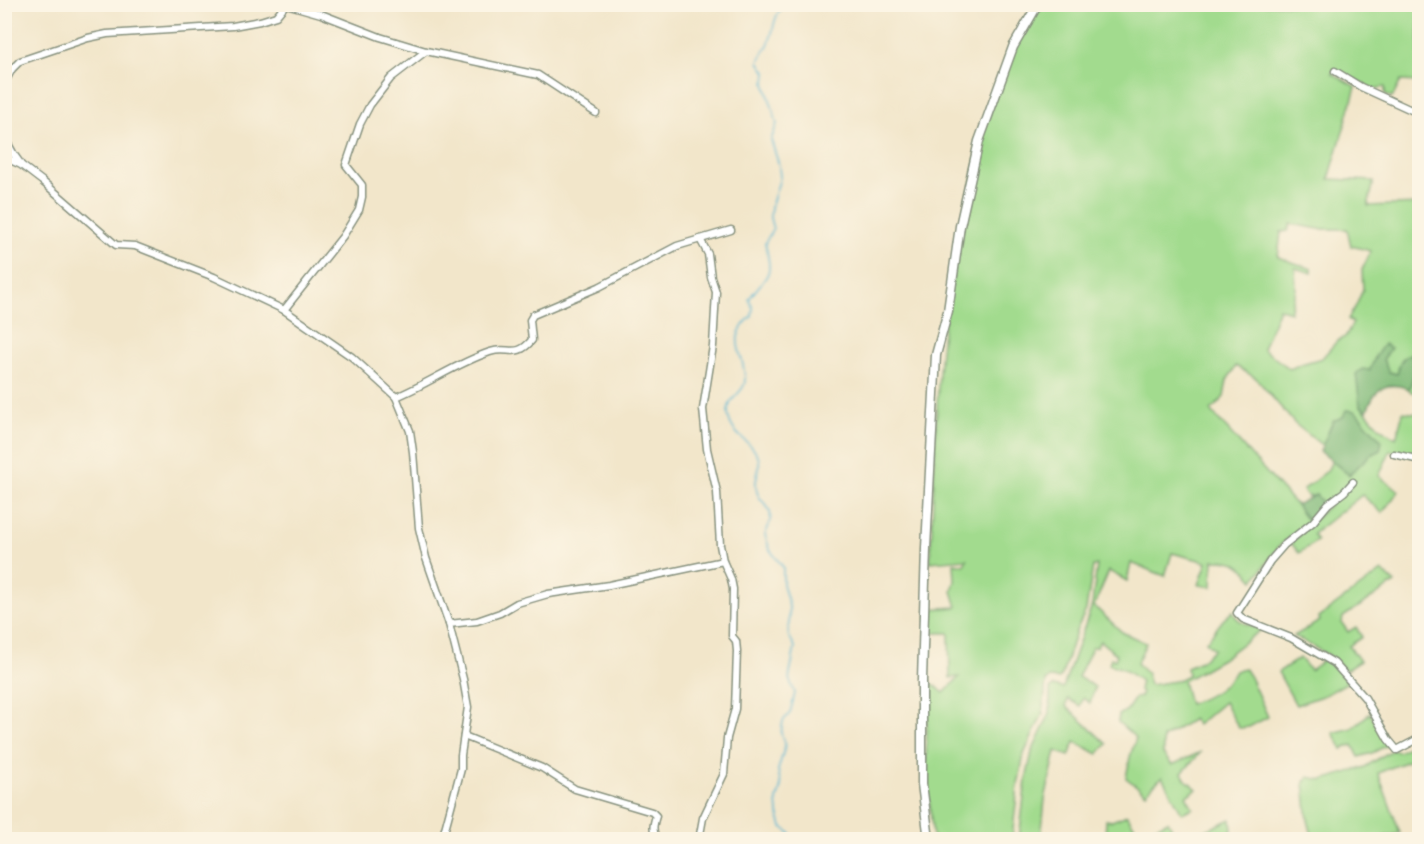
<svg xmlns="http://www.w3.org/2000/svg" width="1424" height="844" viewBox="0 0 1424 844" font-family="'Old Standard TT',serif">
<rect width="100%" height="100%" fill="#fcf5e5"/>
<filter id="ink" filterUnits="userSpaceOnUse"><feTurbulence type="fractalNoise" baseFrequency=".0167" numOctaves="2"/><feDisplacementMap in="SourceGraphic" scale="12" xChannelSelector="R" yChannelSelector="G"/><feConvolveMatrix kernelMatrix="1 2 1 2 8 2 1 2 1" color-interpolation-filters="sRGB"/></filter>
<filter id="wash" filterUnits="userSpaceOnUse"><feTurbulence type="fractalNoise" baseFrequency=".008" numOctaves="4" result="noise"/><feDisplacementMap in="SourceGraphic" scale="24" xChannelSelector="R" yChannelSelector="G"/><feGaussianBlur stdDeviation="1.35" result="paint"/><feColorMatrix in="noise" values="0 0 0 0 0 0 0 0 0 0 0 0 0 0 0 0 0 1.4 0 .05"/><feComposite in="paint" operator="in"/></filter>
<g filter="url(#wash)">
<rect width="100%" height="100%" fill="#f2e6ca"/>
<g fill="#a2db8e" stroke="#608c61" stroke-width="1.5" fill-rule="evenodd">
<path d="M1043,4L1419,5V82L1401,81L1392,98L1385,95V87L1372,89L1334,69L1332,73L1356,87L1329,179L1374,181L1368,206L1419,204L1420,377L1418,384L1419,385V393L1411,392L1409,389L1411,380L1415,374H1397L1389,372L1383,360L1376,355L1360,405L1381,429L1396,438L1403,412L1419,414V430L1415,456L1390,451L1379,476L1399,491L1382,513L1362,495L1313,534L1317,541L1299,553L1291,543L1343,491L1324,505L1316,495L1308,497L1303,490L1327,471L1332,461L1349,475L1370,455L1380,450L1343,417L1333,421L1323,446L1295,424L1256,378L1236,366L1227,380L1224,397L1211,411L1296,505L1309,523L1280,545L1254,580C1240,564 1235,559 1213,560L1212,587L1199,585L1207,562L1172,553L1165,576L1131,563L1127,581L1109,571L1094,606L1122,632L1146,643L1137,663L1147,674L1150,685L1176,681L1188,675L1187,667L1201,661L1214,649L1206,642L1223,620L1233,611C1237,624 1250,625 1262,629L1222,659L1183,681L1189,704C1207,698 1226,688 1235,671L1244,668L1250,677L1268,717L1249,727L1239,728L1224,702L1197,725L1193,719L1163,738V754L1172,765L1201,752L1182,773L1186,780L1197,789L1186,796L1193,808L1182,813L1162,777L1146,793L1126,778L1130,757L1136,738L1118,722L1119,715L1127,710L1135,698L1140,697L1142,692L1139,690L1141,681L1123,669L1109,664L1111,658L1115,660L1117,655L1100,641L1096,648L1093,646L1078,677L1095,687L1090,703L1083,698L1080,706L1068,699L1066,706L1107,744L1098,754L1075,742L1069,756L1056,751L1045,799L1041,839H1019L1026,780L1032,752L1050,713V689L1053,686L1063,688L1092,605L1097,565L1093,566L1086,610L1076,631L1062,675L1059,679L1050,678L1046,680L1043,713L1024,754L1018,785L1012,839H933L926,767L928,680L944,693L959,677L950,678L949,633H927L928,609L957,607L952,591L955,581L954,563L964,565L967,559L930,562C935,488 934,413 942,340C946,296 959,249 967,206C981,137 997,60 1043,4ZM1291,224L1319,229H1347L1351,246L1371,251L1362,270L1363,289L1356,306L1348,319L1353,323L1345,337L1337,341L1322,358L1301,364L1290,369L1263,349L1279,308L1290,312L1296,289L1295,268L1312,273V269L1278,257L1281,232L1288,231Z"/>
<path d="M1382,571L1395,583L1343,617L1342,623L1348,632L1356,627L1362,637L1349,646L1360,661L1346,670L1330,656L1294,636L1320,621L1319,617Z"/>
<path d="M1300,658L1310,670L1320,663L1322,659L1334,667L1348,682L1325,695L1296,705L1278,672Z"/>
<path d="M1370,713L1388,745L1372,753L1359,757L1353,745L1342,749L1333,733L1352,728Z"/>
<path d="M1419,741V781L1410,760L1378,773L1400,833L1375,839H1313L1308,820L1304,783L1308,777L1323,780L1365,767L1392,750L1399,752Z"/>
<path d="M1127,815L1135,827L1121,835L1123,839H1105L1106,820L1112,821Z"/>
<path d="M1231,819L1232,831L1215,839H1186Z"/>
<path d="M1168,821L1178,839H1146L1143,833Z"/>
</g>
<g fill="#81bb79" stroke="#507c56" stroke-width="1.5">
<path d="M1384,344L1391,348L1383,360L1389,372L1397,374C1400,360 1404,354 1419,351V361L1409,389C1385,380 1374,389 1367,411L1360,405L1356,374L1362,369L1370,370L1376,355Z"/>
<path d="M1346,410L1355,411L1382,441L1380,450L1370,455L1349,475L1320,451L1333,421L1343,417Z"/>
<path d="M1316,495L1324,505L1309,523L1296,505Z"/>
</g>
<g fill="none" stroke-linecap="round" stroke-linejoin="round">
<path stroke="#54b4d2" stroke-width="1.5" d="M784,4C772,19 775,29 768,45C765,51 761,55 759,62L766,72L765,83L777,124L771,140L779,165L780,178L771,207L770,218L773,229L765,243C774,279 768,272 749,299L753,309L752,316C725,340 744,350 745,379C746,393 727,396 728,414C731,438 753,440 759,459C761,467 755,477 756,486C757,508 781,501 765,535L770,550L783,567V584L789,606V636L795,647L789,679L795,693L790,713L783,721L781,733L785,746L778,770L781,786L777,800L778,813L782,827L789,832L795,840"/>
</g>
</g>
<g filter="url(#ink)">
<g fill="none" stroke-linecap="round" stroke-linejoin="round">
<g stroke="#88927f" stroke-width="9">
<g id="street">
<path d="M286,4L321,14L380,37L426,51L538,75L596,113"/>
<path d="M1335,71L1361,87L1420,114"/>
<path d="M4,84L12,69L20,61L88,38L107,34L233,26L260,21L276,16L286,4"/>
<path d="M4,129C6,142 11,152 20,163"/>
<path d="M4,157L21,165L42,181L116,245L135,246L214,277L284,310L352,357L396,397L410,431L413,452L419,528L426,558L449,624L463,679L468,707L461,755V769L442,840"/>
<path d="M284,310L343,236L359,210L362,197V185L346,165L360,124L370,105L391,78L426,51"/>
<path d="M396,397C428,384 457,363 490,352C509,346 516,359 532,340L530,320L533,315L599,287L677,246L731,230"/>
<path d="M1394,454L1420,460"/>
<path d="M1353,482L1344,492L1328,504L1313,522L1284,545L1270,561L1237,613L1243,619L1291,638L1334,663L1365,698L1388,739L1397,750L1420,738"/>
<path d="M449,624L477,621L500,613L517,603L548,594L609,585L723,561"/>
<path d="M464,736L542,768L575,789L652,812L656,816C653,825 652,830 657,840"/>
<path d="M699,840L703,818L724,774L727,738L735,709L737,651L736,641L732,636L733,589L731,579L723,561L720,545L717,492L707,449L703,409L713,346L716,292L711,277L708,254L700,239"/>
</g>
</g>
<g stroke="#88927f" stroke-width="11">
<path id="secondary" d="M929,840L922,784V680L926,548L936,355L948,311L960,226L979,141L1013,47L1038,4"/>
</g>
<use href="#street" stroke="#fff" stroke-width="6"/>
<use href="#secondary" stroke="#fff" stroke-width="8"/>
</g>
</g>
<rect width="1424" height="844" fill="none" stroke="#fcf5e5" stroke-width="24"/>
</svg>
